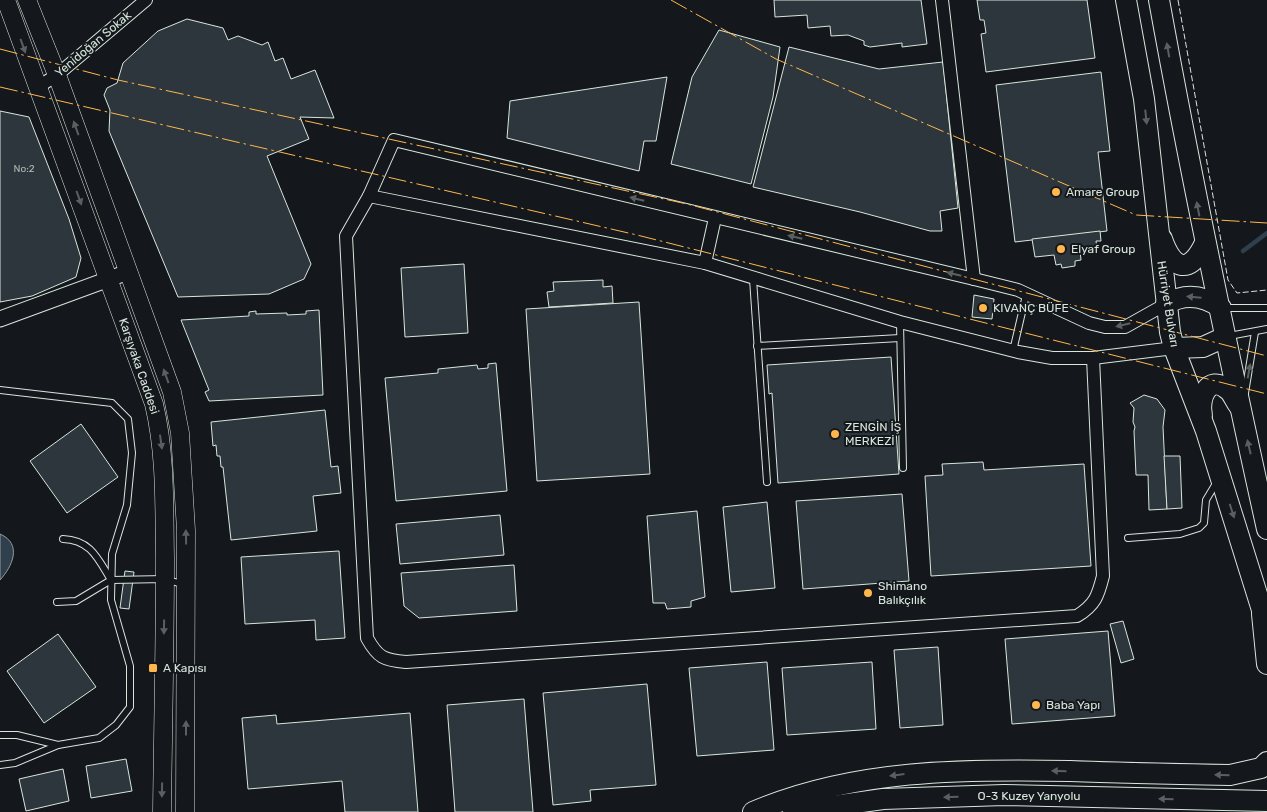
<svg xmlns="http://www.w3.org/2000/svg" width="1267" height="812" viewBox="0 0 1267 812" font-family="Rubik,sans-serif">
<rect width="100%" height="100%" fill="#14181c"/>
<path fill="#2f3f4d" stroke="#939e99" d="M0,534C23,544 12,567 0,580Z"/>
<g fill="none" stroke-linecap="round" stroke-linejoin="round">
<path stroke="#2f3f4d" stroke-width="4.5" d="M1243,251L1267,233"/>
</g>
<g fill="#2c363c" stroke="#d8e6dc">
<path d="M774,0H921L927,44L902,47V43L870,47L864,45V41L848,35L831,36L830,26L808,28L807,15L775,17Z"/>
<path d="M977,0H1087L1095,58L986,72L981,34L986,33L984,20H980Z"/>
<path d="M187,19L223,28L228,40L238,36L262,45L268,42L275,61L283,58L291,79L315,70L334,118L300,117L309,139L267,156L311,264L304,279L269,294L178,297L109,131L110,110L104,95L107,88L117,83L123,63L158,31Z"/>
<path d="M719,30L780,47L773,97L751,184L671,164L692,77Z"/>
<path d="M789,47L879,69L943,62L958,208L940,211L942,231H930L860,212L753,187Z"/>
<path d="M1101,72L1110,151L1098,152L1107,231L1015,242L996,85Z"/>
<path d="M667,77L656,141H644L639,171L507,138L510,101Z"/>
<path d="M0,111L29,117L69,219L81,258L76,277L32,296L0,302Z"/>
<path d="M1100,231L1101,241H1096L1097,248L1080,250L1081,260L1075,261V266L1062,268L1061,264L1056,265L1054,255L1035,257L1032,239Z"/>
<path d="M464,264L468,333L405,337L401,268Z"/>
<path d="M603,280V287L612,286L613,303L549,307L547,292L554,291L553,282Z"/>
<path d="M974,295L994,299L992,319L972,317Z"/>
<path d="M639,302L650,474L537,481L526,309Z"/>
<path d="M319,310L323,395L209,401L205,392L209,390L181,320L249,316V312L256,311V314L287,313V315L306,314V311Z"/>
<path d="M891,357L899,474L778,483L772,393L769,394L767,365Z"/>
<path d="M496,363L507,491L396,501L385,378L438,373V369L477,365L478,369L488,368V364Z"/>
<path d="M1144,395L1157,399L1165,410L1163,427L1167,509L1149,510L1148,475H1136L1134,431L1135,427L1133,422L1134,408L1130,403Z"/>
<path d="M325,410L331,467L338,466L341,493L313,496L317,531L231,540L223,467H221L220,456H217L216,445L213,446L211,422Z"/>
<path d="M81,424L118,477L67,513L30,461Z"/>
<path d="M1164,456H1180L1182,508L1167,509Z"/>
<path d="M983,462L984,470L1084,464L1091,566L931,576L925,476L943,475L942,464Z"/>
<path d="M902,494L909,581L803,589L796,501Z"/>
<path d="M767,502L775,588L731,592L723,507Z"/>
<path d="M697,511L705,597L691,601V607L667,609L665,603H653L647,516Z"/>
<path d="M500,515L504,555L400,564L396,524Z"/>
<path d="M339,551L345,638L316,640L315,620L245,624L241,557Z"/>
<path d="M514,565L517,611L419,618L404,606L401,573Z"/>
<path d="M125,571L134,572L129,609L120,608Z"/>
<path d="M1123,621L1134,659L1121,663L1110,624Z"/>
<path d="M1108,631L1115,716L1012,724L1005,639Z"/>
<path d="M58,634L96,687L44,723L7,671Z"/>
<path d="M938,647L943,725L900,728L894,650Z"/>
<path d="M767,662L774,750L697,756L689,668Z"/>
<path d="M872,662L876,729L787,735L782,668Z"/>
<path d="M647,684L656,785L590,790L591,801L553,805L543,693Z"/>
<path d="M524,699L533,812H455L447,705Z"/>
<path d="M410,713L418,812H345L342,781L248,789L242,718L276,715L277,724Z"/>
<path d="M126,759L132,791L91,798L86,766Z"/>
<path d="M63,769L69,801L26,811L19,779Z"/>
</g>
<g fill="none" stroke-linecap="round" stroke-linejoin="round">
<g stroke="#d8e6dc" stroke-width="8">
<g id="service">
<path d="M753,279L767,482"/>
<path d="M1223,308H1267"/>
<path d="M900,322L903,468"/>
<path d="M1229,336L1267,329"/>
<path d="M757,346L900,338"/>
<path d="M1013,351L1026,295"/>
<path d="M0,390L112,403L128,419L132,453L127,505L112,554L111,600L130,666V707L116,725L99,738L58,745L15,763L0,765"/>
<path d="M1245,393L1255,332"/>
<path d="M1128,538L1180,534L1199,528L1204,523L1206,500L1218,480"/>
<path d="M63,539C91,540 98,559 111,580"/>
<path d="M57,602L76,601L111,580L165,579L185,585"/>
<path d="M0,735H17L58,745"/>
</g>
</g>
<g stroke="#d8e6dc" stroke-width="14">
<g id="minor">
<path d="M942,0L974,279"/>
<path d="M38,87L57,75L146,0"/>
<path d="M369,196L346,236L347,256L367,638C378,658 384,660 406,662L1077,616C1095,605 1098,596 1103,576L1093,358"/>
<path d="M705,263L715,218"/>
<path d="M1166,304L1125,327H1105L1089,323L1018,290L974,279L394,140L369,196L705,263L900,322L1018,352L1052,358H1093L1174,348"/>
</g>
</g>
<g stroke="#d8e6dc" stroke-width="17">
<path id="tertiary" d="M0,319L128,272"/>
</g>
<g stroke="#d8e6dc" stroke-width="19">
<g id="secondary">
<path d="M6,0L154,404C166,455 164,506 165,558C165,643 163,728 162,812"/>
<path d="M27,0L57,75L172,392L180,433L186,530L185,812"/>
</g>
</g>
<g stroke="#d8e6dc" stroke-width="22">
<g id="primary">
<path d="M1126,0L1144,99L1170,332L1174,348L1206,431L1267,626"/>
<path d="M1159,0C1191,177 1228,353 1267,529"/>
<path d="M1162,239C1173,271 1190,275 1205,243"/>
<path d="M1166,304C1185,293 1203,295 1221,308"/>
<path d="M1174,348L1203,347L1225,337"/>
<path d="M1202,415C1198,399 1208,374 1227,389C1232,392 1235,401 1239,406"/>
<path d="M1262,614L1267,664"/>
<path d="M753,812C853,769 963,769 1070,771C1124,773 1177,774 1230,775L1261,768L1267,762"/>
<path d="M793,812L883,799L1004,795L1267,801"/>
</g>
</g>
<use href="#service" stroke="#14181c" stroke-width="6"/>
<use href="#minor" stroke="#14181c" stroke-width="12"/>
<use href="#tertiary" stroke="#14181c" stroke-width="15"/>
<use href="#secondary" stroke="#14181c" stroke-width="18"/>
<use href="#primary" stroke="#14181c" stroke-width="20"/>
<path stroke="#d8e6dc" stroke-width="1" stroke-dasharray="6 2.5" stroke-linecap="butt" d="M1178,0L1228,280L1237,293L1267,290"/>
<g stroke="#ffb74d" stroke-width="1" stroke-dasharray="18 4 2.5 4" stroke-linecap="butt">
<path d="M671,0L776,59L1136,215L1267,223"/>
<path d="M0,49L118,80L687,204L1267,356"/>
<path d="M0,87L637,235L1267,394"/>
</g>
</g>
<defs><path id="oneway-solid" d="M-6-.8H1V-3.2L6.5 0L1 3.2V.8H-6Z" transform="scale(1.25)"/></defs>
<g fill="#59605f">
<use href="#oneway-solid" transform="translate(23 46) rotate(70)"/>
<use href="#oneway-solid" transform="translate(1168 50) rotate(-100)"/>
<use href="#oneway-solid" transform="translate(1146 117) rotate(84)"/>
<use href="#oneway-solid" transform="translate(76 128) rotate(-110)"/>
<use href="#oneway-solid" transform="translate(79 198) rotate(70)"/>
<use href="#oneway-solid" transform="translate(637 199) rotate(-166)"/>
<use href="#oneway-solid" transform="translate(1198 209) rotate(-101)"/>
<use href="#oneway-solid" transform="translate(795 237) rotate(-167)"/>
<use href="#oneway-solid" transform="translate(954 274) rotate(-167)"/>
<use href="#oneway-solid" transform="translate(1194 297) rotate(-175)"/>
<use href="#oneway-solid" transform="translate(1123 325) rotate(167)"/>
<use href="#oneway-solid" transform="translate(1249 371) rotate(-80)"/>
<use href="#oneway-solid" transform="translate(166 376) rotate(-110)"/>
<use href="#oneway-solid" transform="translate(161 442) rotate(82)"/>
<use href="#oneway-solid" transform="translate(1249 447) rotate(-103)"/>
<use href="#oneway-solid" transform="translate(1232 511) rotate(72)"/>
<use href="#oneway-solid" transform="translate(186 537) rotate(-91)"/>
<use href="#oneway-solid" transform="translate(164 627) rotate(91)"/>
<use href="#oneway-solid" transform="translate(186 728) rotate(-90)"/>
<use href="#oneway-solid" transform="translate(1059 771) rotate(-179)"/>
<use href="#oneway-solid" transform="translate(897 775) rotate(173)"/>
<use href="#oneway-solid" transform="translate(1222 775) rotate(-179)"/>
<use href="#oneway-solid" transform="translate(162 790) rotate(91)"/>
<use href="#oneway-solid" transform="translate(951 797) rotate(178)"/>
<use href="#oneway-solid" transform="translate(1166 799) rotate(-179)"/>
</g>
<g fill="#ffb74d" stroke="#14181c" stroke-width="2">
<circle cx="1056" cy="192" r="5"/>
<circle cx="1061" cy="249" r="5"/>
<circle cx="983" cy="308" r="5"/>
<circle cx="835" cy="434" r="5"/>
<circle cx="868" cy="593" r="5"/>
<rect x="148" y="663" width="10" height="10" rx="2.5"/>
<circle cx="1036" cy="705" r="5"/>
</g>
<g text-anchor="middle" stroke-width="4" stroke-linejoin="round" paint-order="stroke">
<g font-size="10" fill="#adbab4">
<text x="24" y="172">No:2</text>
</g>
<g font-size="12" fill="#d8e6dc" stroke="#14181c">
<text transform="translate(93 44) rotate(-40)" y="4">Yenidoğan Sokak</text>
<text transform="translate(1168 304) rotate(81)" y="4">Hürriyet Bulvarı</text>
<text transform="translate(139 366) rotate(71)" y="4">Karşıyaka Caddesi</text>
<text x="1029" y="800">O-3 Kuzey Yanyolu</text>
</g>
<g font-size="12" fill="#d8e6dc" stroke="#14181c" text-anchor="start">
<text x="1066" y="196">Amare Group</text>
<text x="1071" y="253">Elyaf Group</text>
<text x="993" y="312">KIVANÇ BÜFE</text>
<text x="845" y="431">ZENGİN İŞ<tspan x="845" dy="14">MERKEZİ</tspan></text>
<text x="878" y="590">Shimano<tspan x="878" dy="14">Balıkçılık</tspan></text>
<text x="163" y="672">A Kapısı</text>
<text x="1046" y="709">Baba Yapı</text>
</g>
</g>
</svg>
